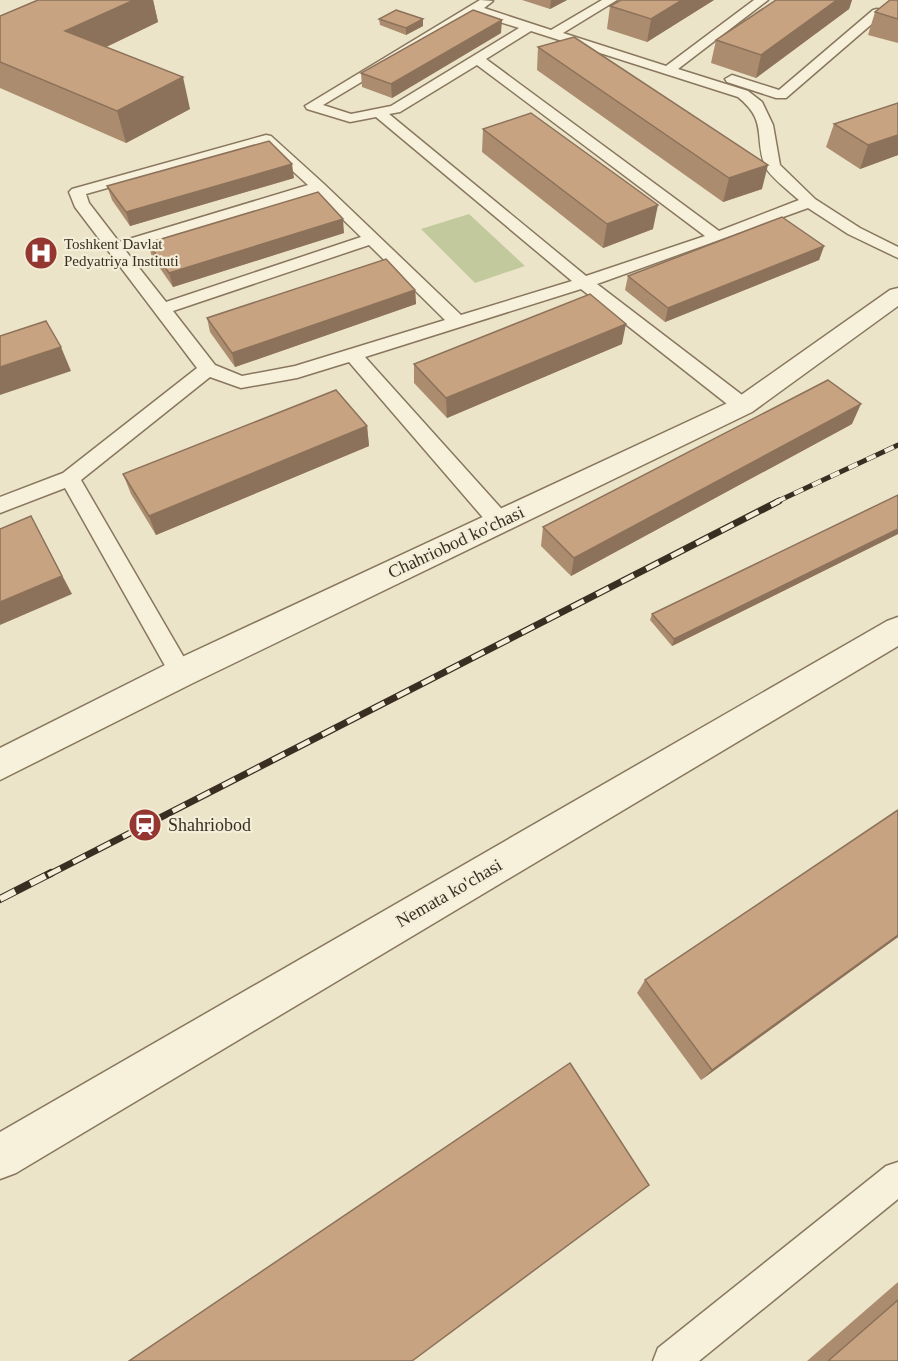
<svg xmlns="http://www.w3.org/2000/svg" width="898" height="1361" viewBox="0 0 898 1361" font-family="Georgia,serif">
<rect width="100%" height="100%" fill="#ece4c8"/>
<path fill="#c2ca9d" d="M469,214L525,266L475,283L421,229Z"/>
<g fill="none" stroke-linecap="round" stroke-linejoin="round">
<g stroke="#88775e" stroke-width="3">
<g id="service">
<path d="M480,0L493,1L484,8L551,30L602,0H617L563,33L666,66L754,0H768L678,69L748,91L762,102L773,125L780,165L815,199L860,228L898,247V258L848,234L808,208L597,284L750,401L753,406L750,411L743,412L736,411L581,289L365,357L508,516L511,522L508,528L500,530L492,528L349,362L297,378L241,388L210,377L81,480L193,673L189,680L181,683L173,680L65,488L0,513V497L63,473L197,368L75,207L69,192L72,189L266,135L271,136L324,184L461,315L572,281L376,117L350,122L307,109L305,106ZM475,14L519,28L391,106L351,114L323,105ZM531,31L738,97C768,121 754,137 765,166C769,176 790,192 799,200L719,231L486,59ZM477,65L705,236L586,276L389,114L400,112ZM263,144L308,185L119,242L89,203L86,194ZM316,193L361,237L166,302L125,250ZM369,245L445,320L295,366L242,376L215,365L173,311Z"/>
<path d="M877,9L881,10L883,13L881,16L786,98H776L727,82L725,79L732,75L779,90L873,10Z"/>
<path d="M898,1162V1199L699,1361H653L658,1348L886,1166Z"/>
</g>
</g>
<g stroke="#88775e" stroke-width="3">
<g id="minor">
<path d="M898,288V306L752,412L193,683L0,780V748L169,663L734,400L890,290Z"/>
<path d="M898,617V646L16,1173L0,1179V1132L887,621Z"/>
</g>
</g>
<use href="#service" fill="#f7f1dc" fill-rule="evenodd"/>
<use href="#minor" fill="#f7f1dc" fill-rule="evenodd"/>
<g stroke="#392e21" stroke-width="5">
<path id="rail-far2" d="M776,502L898,445"/>
</g>
<g stroke="#392e21" stroke-width="7">
<path id="rail-far1" d="M48,875L779,501"/>
</g>
<g stroke="#392e21" stroke-width="8">
<path id="rail" d="M0,899L51,873"/>
</g>
<use href="#rail-far2" stroke="#f4eed8" stroke-width="4" stroke-dasharray="10" stroke-linecap="butt"/>
<use href="#rail-far1" stroke="#f4eed8" stroke-width="4.5" stroke-dasharray="14" stroke-linecap="butt"/>
<use href="#rail" stroke="#f4eed8" stroke-width="6" stroke-dasharray="17" stroke-linecap="butt"/>
</g>
<g fill="#ac8c6f">
<path d="M38,0H153L158,22L106,47L190,109L126,143L0,88V16Z"/>
<path d="M522,0H567L550,9Z"/>
<path d="M714,0L647,42L607,29L610,6Z"/>
<path d="M776,0H852L849,9L756,78L711,63L716,40Z"/>
<path d="M898,0V43L868,35L875,12Z"/>
<path d="M379,19L423,26L406,35L380,25Z"/>
<path d="M501,33L392,98L362,87L361,73Z"/>
<path d="M538,47L762,189L723,202L537,70Z"/>
<path d="M898,103V155L860,169L826,147L834,124Z"/>
<path d="M483,129L653,229L603,248L482,152Z"/>
<path d="M294,178L130,226L112,200L107,186Z"/>
<path d="M344,233L173,287L152,257L148,243Z"/>
<path d="M824,246L819,260L665,322L625,290L628,276Z"/>
<path d="M415,290L416,304L235,367L210,332L207,318Z"/>
<path d="M622,344L447,418L414,383V364Z"/>
<path d="M852,424L571,576L541,546L543,527Z"/>
<path d="M367,426L369,446L156,535L131,494L123,474Z"/>
<path d="M898,495V534L672,646L650,620L652,614Z"/>
<path d="M898,810V937L701,1080L637,993L645,980Z"/>
<path d="M898,1282V1361H807Z"/>
</g>
<g fill="#8c725a">
<path d="M134,0H153L158,22L75,62L65,31Z"/>
<path d="M551,0H567L550,9Z"/>
<path d="M682,0H714L647,42L651,19Z"/>
<path d="M837,0H852L849,9L756,78L761,55Z"/>
<path d="M423,19V26L406,35V28Z"/>
<path d="M502,20L501,33L392,98L391,84Z"/>
<path d="M183,77L190,109L126,143L117,111Z"/>
<path d="M898,135V155L860,169L868,145Z"/>
<path d="M292,164L294,178L130,226L126,212Z"/>
<path d="M768,165L762,189L723,202L729,178Z"/>
<path d="M658,205L653,229L603,248L607,224Z"/>
<path d="M343,219L344,233L173,287L169,273Z"/>
<path d="M824,246L819,260L665,322L668,308Z"/>
<path d="M415,290L416,304L235,367L232,353Z"/>
<path d="M626,324L622,344L447,418L446,398Z"/>
<path d="M61,347L71,371L0,395V367Z"/>
<path d="M861,404L852,424L571,576L574,558Z"/>
<path d="M367,426L369,446L156,535L149,516Z"/>
<path d="M31,516L72,594L0,625V602Z"/>
<path d="M898,529V534L672,646L674,639Z"/>
<path d="M898,935V937L701,1080L712,1070Z"/>
</g>
<g fill="#c8a381" stroke="#8c725a" stroke-width="1.5">
<path d="M38,0H134L65,31L183,77L117,111L0,62V16Z"/>
<path d="M621,0H682L651,19L610,6Z"/>
<path d="M776,0H837L761,55L716,40Z"/>
<path d="M890,0H898V19L875,12Z"/>
<path d="M396,10L423,19L406,28L379,19Z"/>
<path d="M473,10L502,20L391,84L361,73Z"/>
<path d="M574,37L768,165L729,178L538,47Z"/>
<path d="M898,103V135L868,145L834,124Z"/>
<path d="M531,113L658,205L607,224L483,129Z"/>
<path d="M269,141L292,164L126,212L107,186Z"/>
<path d="M318,192L343,219L169,273L148,243Z"/>
<path d="M782,217L824,246L668,308L628,276Z"/>
<path d="M386,259L415,290L232,353L207,318Z"/>
<path d="M590,294L626,324L446,398L414,364Z"/>
<path d="M46,321L61,347L0,367V336Z"/>
<path d="M828,380L861,404L574,558L543,527Z"/>
<path d="M336,390L367,426L149,516L123,474Z"/>
<path d="M898,495V529L674,639L652,614Z"/>
<path d="M31,516L62,576L0,602V529Z"/>
<path d="M898,810V935L712,1070L645,980Z"/>
<path d="M570,1063L649,1185L412,1361H129Z"/>
<path d="M898,1300V1361H828Z"/>
</g>
<defs>
<g id="hospital-disc" transform="scale(1.725)"><circle r="9.5" fill="#943731" stroke="#f4eed8"/><path d="M-5-5h3v3.5h4V-5h3V5h-3V1.5h-4V5h-3Z" fill="#fff"/></g>
<g id="station-disc" transform="scale(1.725)"><circle r="9.5" fill="#943731" stroke="#f4eed8"/><path d="M-3-6H3Q5-6 5-4V2Q5 4 3 4L4.5 6H3L1.5 4h-3L-3 6H-4.5L-3 4Q-5 4-5 2V-4Q-5-6-3-6ZM-3.5-4v3h7v-3ZM-3.5 1v1.5H-2V1ZM2 1v1.5H3.5V1Z" fill="#fff"/></g>
</defs>
<g fill-rule="evenodd">
<use href="#hospital-disc" x="41" y="253"/>
<use href="#station-disc" x="145" y="825"/>
</g>
<g text-anchor="middle" stroke-width="4.5" stroke-linejoin="round" paint-order="stroke">
<g font-size="15" fill="#392e21" stroke="#f4eed8" text-anchor="start">
<text x="64" y="249">Toshkent Davlat<tspan x="64" dy="17">Pedyatriya Instituti</tspan></text>
</g>
<g font-size="18" fill="#392e21" stroke="#f4eed8">
<text transform="translate(456 542) rotate(-25)" y="6">Chahriobod ko'chasi</text>
<text transform="translate(449 893) rotate(-30)" y="6">Nemata ko'chasi</text>
</g>
<g font-size="18" fill="#392e21" stroke="#f4eed8" text-anchor="start">
<text x="168" y="831">Shahriobod</text>
</g>
</g>
</svg>
